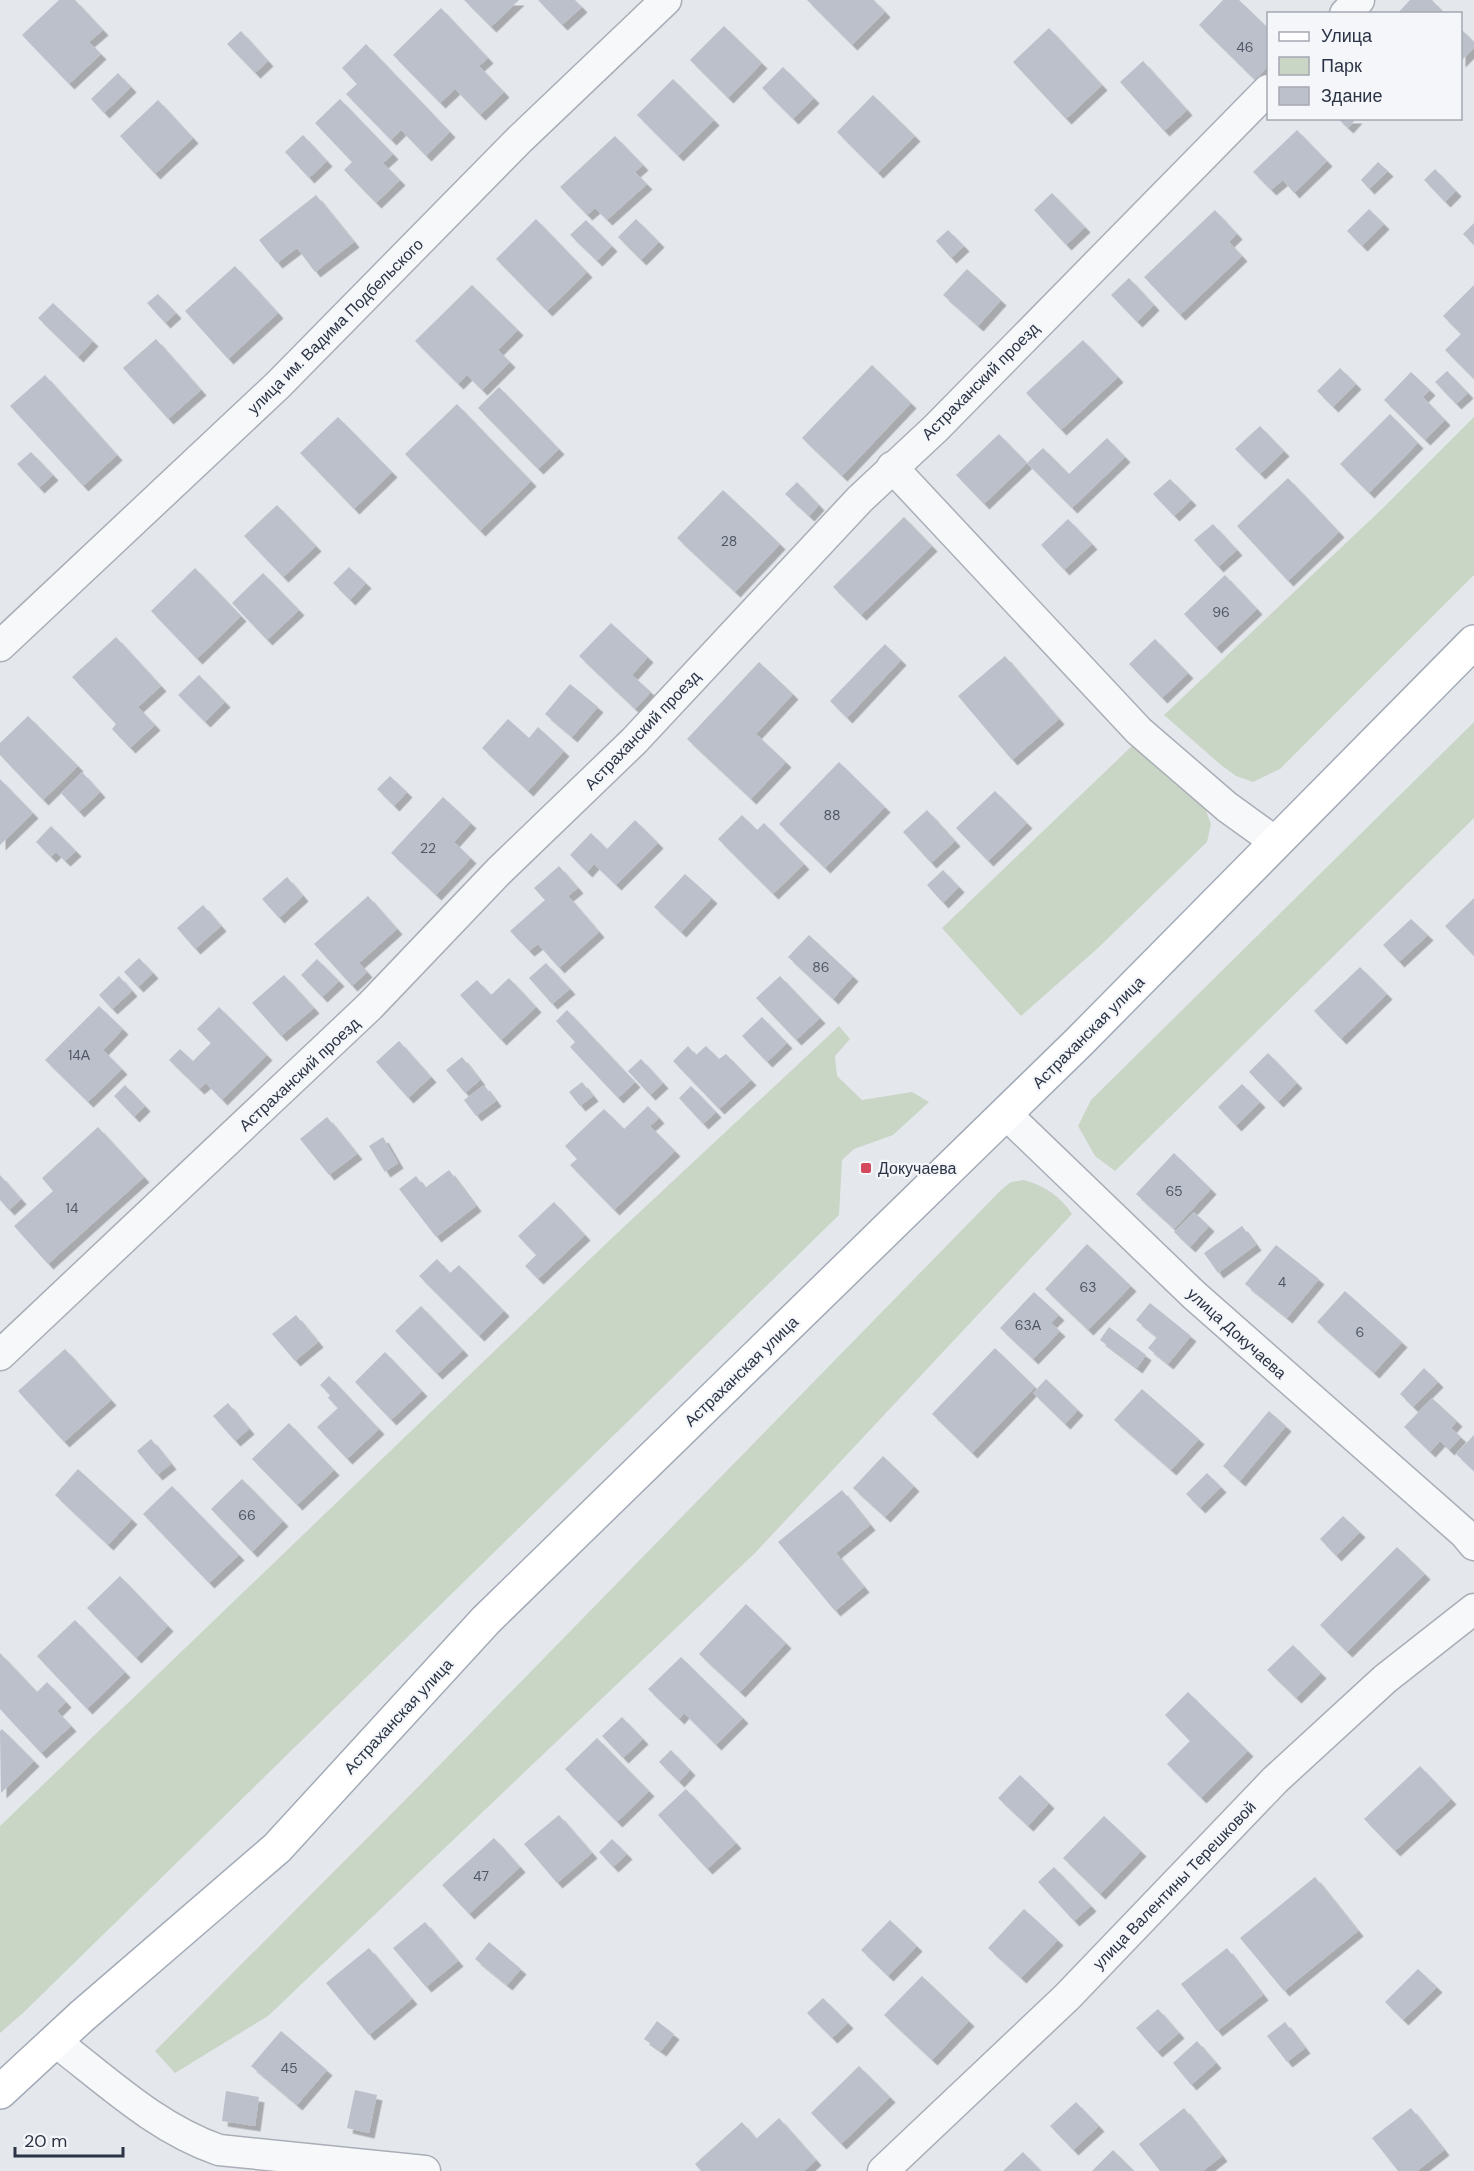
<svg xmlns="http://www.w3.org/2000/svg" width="1474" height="2171" viewBox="0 0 1474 2171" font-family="'DM Sans',sans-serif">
<defs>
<filter id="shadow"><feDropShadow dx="5.5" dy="5.5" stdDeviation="0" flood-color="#0004"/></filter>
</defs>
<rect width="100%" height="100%" fill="#e4e7ec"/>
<g fill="#c9d6c5">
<path d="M1474,417V575L1280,769L1253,782L1236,776L1221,765L1164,715L1383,508Z"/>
<path d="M1474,722V818L1115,1171L1095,1156L1078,1126L1091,1100Z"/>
<path d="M1133,745L1202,800L1211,824L1207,842L1098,948L1021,1016L942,928Z"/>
<path d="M839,1026L850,1039L835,1056L837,1076L862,1100L912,1092L929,1102L893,1135L854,1149L842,1160L839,1215L23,2013L0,2033V1826L613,1237Z"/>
<path d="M1024,1180C1045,1186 1060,1196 1072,1214L755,1553L268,2016L175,2073L155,2051L422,1783L1001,1190L1011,1182Z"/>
</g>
<g fill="#bbc0ca" filter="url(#shadow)">
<path d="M59,0H75L103,30L89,42L101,54L69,84L22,35Z"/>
<path d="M464,0H519L491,27Z"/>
<path d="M538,0H575L582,7L562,25Z"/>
<path d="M807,0H874L885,12L852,45Z"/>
<path d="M1223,0H1239L1268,28V66L1255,80L1199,25Z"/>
<path d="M1410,0H1432L1445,14H1397Z"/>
<path d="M441,8L488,58L479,66L504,92L480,115L455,89L440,103L393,55Z"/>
<path d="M724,26L762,63L728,98L690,60Z"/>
<path d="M1049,28L1102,85L1066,119L1013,62Z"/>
<path d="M1460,28L1474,42V48L1460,62Z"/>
<path d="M241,31L268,61L255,73L227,44Z"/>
<path d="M366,44L450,132L426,156L401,130L391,140L346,94L357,84L342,68Z"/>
<path d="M1143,61L1187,110L1164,131L1120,82Z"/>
<path d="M783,67L814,98L793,119L762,88Z"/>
<path d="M118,73L131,87L104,113L91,99Z"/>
<path d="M673,79L714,120L678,156L637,115Z"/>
<path d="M873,95L915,136L878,173L837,132Z"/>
<path d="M340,99L393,154L383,163L400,180L376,203L344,170L352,162L315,123Z"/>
<path d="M158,100L193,138L155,174L120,136Z"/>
<path d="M1337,118H1357L1348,128Z"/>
<path d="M1297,130L1327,161L1294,193L1283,180L1271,190L1253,172Z"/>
<path d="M303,135L327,161L309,178L285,152Z"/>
<path d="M615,136L643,165L635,172L647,184L607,220L595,208L587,215L560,187Z"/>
<path d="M1378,162L1388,171L1369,189L1361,180Z"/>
<path d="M1435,169L1456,191L1445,202L1424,180Z"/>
<path d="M1052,193L1085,227L1066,245L1034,210Z"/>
<path d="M316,195L354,242L315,272L297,248L277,263L259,240Z"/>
<path d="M1369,209L1384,224L1362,246L1347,231Z"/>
<path d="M1215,210L1237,234L1229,242L1242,256L1180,315L1144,277Z"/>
<path d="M536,219L587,272L547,311L496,259Z"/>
<path d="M636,219L659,242L641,260L618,237Z"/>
<path d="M586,220L612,246L597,261L570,235Z"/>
<path d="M1474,223V245L1463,234Z"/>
<path d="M948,230L964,246L951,258L936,241Z"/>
<path d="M235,266L278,313L228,359L185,311Z"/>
<path d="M967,269L1001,300L978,326L943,295Z"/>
<path d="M1129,278L1154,305L1137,322L1111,295Z"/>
<path d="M472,285L518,330L498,350L510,362L482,390L467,375L458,384L415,341Z"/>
<path d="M1474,285V379L1445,350L1461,334L1443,316Z"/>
<path d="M158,294L176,313L165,323L147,303Z"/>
<path d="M53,303L93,341L78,357L38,318Z"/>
<path d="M156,339L201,390L168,419L123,368Z"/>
<path d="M1083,340L1118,377L1061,430L1026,393Z"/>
<path d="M872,365L911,403L842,476L802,438Z"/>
<path d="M1340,368L1356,384L1333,407L1317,391Z"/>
<path d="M1447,371L1468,393L1456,404L1435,382Z"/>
<path d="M1411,372L1430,390L1423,397L1445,420L1425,440L1384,400Z"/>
<path d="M45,375L117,455L83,486L10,406Z"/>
<path d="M499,387L559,449L538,469L478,408Z"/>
<path d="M457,404L531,481L480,531L405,454Z"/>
<path d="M1390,414L1418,443L1369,493L1340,464Z"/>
<path d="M338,417L392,472L354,509L300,453Z"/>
<path d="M1260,426L1284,451L1260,474L1235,449Z"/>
<path d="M999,434L1027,463L984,504L956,475Z"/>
<path d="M1107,438L1125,457L1072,508L1027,463L1043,448L1069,474Z"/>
<path d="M31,452L53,475L39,488L17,464Z"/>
<path d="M1288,478L1339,532L1288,581L1237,526Z"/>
<path d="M1170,479L1191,500L1174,516L1153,494Z"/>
<path d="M797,482L819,505L809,516L785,494Z"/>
<path d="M723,490L780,544L735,592L677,538Z"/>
<path d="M277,505L316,546L283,577L244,536Z"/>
<path d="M904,517L932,546L861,615L833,587Z"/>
<path d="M1068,519L1092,544L1064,570L1041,545Z"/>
<path d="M1213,524L1237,550L1218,567L1194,540Z"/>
<path d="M349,567L366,583L350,600L333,583Z"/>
<path d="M195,568L241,616L197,659L151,611Z"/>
<path d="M263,573L299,610L267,640L232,603Z"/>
<path d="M1225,575L1257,609L1216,648L1184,614Z"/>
<path d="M611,623L648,657L632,675L651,692L635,709L579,656Z"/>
<path d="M116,637L161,686L138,707L155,725L130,748L112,729L116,724L72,677Z"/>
<path d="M1155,639L1188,673L1162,698L1129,664Z"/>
<path d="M885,644L901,660L847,718L830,701Z"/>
<path d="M1005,656L1059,719L1012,760L958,696Z"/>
<path d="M759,662L793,694L756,734L786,762L751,799L687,739Z"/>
<path d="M199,675L225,702L205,722L178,695Z"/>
<path d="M570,684L598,707L572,737L545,714Z"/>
<path d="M28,716L78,766L43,800L0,755V743Z"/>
<path d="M508,719L529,738L538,727L564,751L528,791L482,748Z"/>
<path d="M839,762L885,807L825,868L779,824Z"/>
<path d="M82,772L100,792L79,812L61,793Z"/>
<path d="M390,776L407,792L394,806L377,789Z"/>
<path d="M0,779L33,813L0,845Z"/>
<path d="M995,791L1027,823L988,861L956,828Z"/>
<path d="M443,797L471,823L454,842L471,858L436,895L391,853Z"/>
<path d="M927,810L955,841L931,863L903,832Z"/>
<path d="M742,815L757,830L764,823L804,864L773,894L718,839Z"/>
<path d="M635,820L658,843L616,885L594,864L587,872L570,855L591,833L607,849Z"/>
<path d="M51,826L76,851L65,861L56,852L51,857L36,842Z"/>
<path d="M559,866L578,888L568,896L599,932L559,968L538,944L529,951L510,931L545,900L534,888Z"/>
<path d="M943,870L959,887L943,903L927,885Z"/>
<path d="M685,874L712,898L681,932L654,907Z"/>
<path d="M287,877L303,896L279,918L262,899Z"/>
<path d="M368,896L397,929L359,963L367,972L352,986L314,944Z"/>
<path d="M1474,898V956L1445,926Z"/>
<path d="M203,905L221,926L195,949L177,928Z"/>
<path d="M1411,919L1428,935L1399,962L1383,945Z"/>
<path d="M809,935L853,976L833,999L788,957Z"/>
<path d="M139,958L153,973L138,987L124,972Z"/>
<path d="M317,959L339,981L322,997L301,975Z"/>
<path d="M546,963L570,989L552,1004L529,978Z"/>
<path d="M1360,967L1387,994L1341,1039L1314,1011Z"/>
<path d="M284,975L314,1008L281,1036L252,1003Z"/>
<path d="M119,976L132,991L112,1009L99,995Z"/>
<path d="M780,976L820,1018L796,1040L756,998Z"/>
<path d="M509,978L536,1007L501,1040L460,995L477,980L491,995Z"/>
<path d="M99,1006L123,1029L103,1050L122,1069L88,1102L45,1060Z"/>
<path d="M219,1007L267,1055L222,1100L206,1083L199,1089L169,1060L180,1049L193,1061L211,1043L197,1029Z"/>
<path d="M567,1010L635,1082L618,1098L570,1047L575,1042L556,1021Z"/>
<path d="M762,1017L787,1043L767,1062L742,1036Z"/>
<path d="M399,1041L431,1077L408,1098L376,1062Z"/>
<path d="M688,1046L696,1055L706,1046L719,1059L726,1054L751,1080L719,1109L673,1061Z"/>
<path d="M1268,1053L1297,1083L1278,1102L1249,1072Z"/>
<path d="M462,1057L480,1080L465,1093L446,1070Z"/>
<path d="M641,1059L663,1083L650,1095L628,1071Z"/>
<path d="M582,1082L593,1096L580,1106L569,1092Z"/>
<path d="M1242,1084L1260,1102L1236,1126L1218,1107Z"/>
<path d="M125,1085L145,1106L134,1117L114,1096Z"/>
<path d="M484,1085L496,1101L476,1116L464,1100Z"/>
<path d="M691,1086L716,1112L703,1124L679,1098Z"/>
<path d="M648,1106L659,1118L650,1126L675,1151L614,1210L570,1165L577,1159L565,1146L604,1109L624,1129Z"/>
<path d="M327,1117L357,1154L329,1175L300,1139Z"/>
<path d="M98,1127L144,1177L48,1264L14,1226L53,1191L42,1178Z"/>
<path d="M383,1137L398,1163L385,1172L369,1146Z"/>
<path d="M1174,1153L1211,1189L1174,1229L1136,1194Z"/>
<path d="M449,1170L476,1206L436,1237L399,1189L416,1176L425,1188Z"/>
<path d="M0,1175L21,1199L9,1210L0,1200Z"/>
<path d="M554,1202L585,1235L538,1279L525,1266L536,1255L518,1236Z"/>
<path d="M1194,1212L1209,1226L1190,1247L1174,1232Z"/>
<path d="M1242,1226L1256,1245L1218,1273L1204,1253Z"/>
<path d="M1087,1244L1131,1286L1088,1330L1045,1289Z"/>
<path d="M1276,1245L1319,1279L1287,1318L1245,1284Z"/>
<path d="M437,1259L450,1273L459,1265L504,1311L479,1336L419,1276Z"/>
<path d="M1345,1291L1402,1342L1374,1373L1317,1322Z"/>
<path d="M1034,1292L1059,1315L1051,1323L1060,1331L1033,1359L1000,1328Z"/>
<path d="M1150,1303L1191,1336L1168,1364L1148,1348L1157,1337L1136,1320Z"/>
<path d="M421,1306L463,1350L437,1374L395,1331Z"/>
<path d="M296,1315L318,1342L295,1361L272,1334Z"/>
<path d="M1109,1327L1146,1355L1137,1368L1100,1340Z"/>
<path d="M995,1348L1035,1387L972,1453L932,1414Z"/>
<path d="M65,1349L111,1400L64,1442L18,1391Z"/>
<path d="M385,1352L422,1391L391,1420L355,1382Z"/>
<path d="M1424,1368L1438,1382L1413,1407L1400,1394Z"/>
<path d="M329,1376L379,1429L347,1459L317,1427L338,1408L328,1398L330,1395L320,1385Z"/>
<path d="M1046,1379L1078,1410L1065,1424L1033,1393Z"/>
<path d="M1142,1389L1199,1439L1171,1470L1114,1420Z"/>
<path d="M1432,1398L1457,1421L1451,1428L1461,1437L1449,1450L1440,1441L1430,1452L1404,1427Z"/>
<path d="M228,1403L249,1429L235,1441L213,1416Z"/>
<path d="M1269,1411L1286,1426L1240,1481L1223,1466Z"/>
<path d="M289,1423L334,1470L297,1505L252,1459Z"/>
<path d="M1474,1435V1471L1456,1454Z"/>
<path d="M151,1439L171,1464L157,1475L137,1451Z"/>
<path d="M883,1456L914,1486L885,1517L853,1488Z"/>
<path d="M78,1469L132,1519L108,1545L55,1495Z"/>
<path d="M1207,1473L1221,1487L1200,1508L1186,1494Z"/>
<path d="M242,1479L283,1521L252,1552L211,1509Z"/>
<path d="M172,1486L239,1555L209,1583L143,1514Z"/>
<path d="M842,1490L870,1525L836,1553L864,1587L835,1611L778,1542Z"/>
<path d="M1343,1516L1360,1532L1336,1556L1320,1539Z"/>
<path d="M1397,1547L1425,1574L1347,1652L1320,1625Z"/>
<path d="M120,1576L168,1626L136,1658L87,1608Z"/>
<path d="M746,1604L786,1643L740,1692L699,1654Z"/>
<path d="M75,1620L125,1672L87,1709L37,1656Z"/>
<path d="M1293,1645L1321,1673L1296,1698L1267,1670Z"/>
<path d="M0,1653L37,1692L47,1682L66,1702L57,1711L71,1726L41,1753L0,1709Z"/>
<path d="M681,1657L743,1718L716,1745L684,1713L679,1719L648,1689Z"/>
<path d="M1188,1692L1248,1751L1201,1798L1167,1764L1190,1741L1165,1715Z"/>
<path d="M622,1717L643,1739L623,1758L602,1736Z"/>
<path d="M2,1729L34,1761L1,1793L0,1731Z"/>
<path d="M597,1738L649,1791L617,1822L565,1769Z"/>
<path d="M671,1750L690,1770L679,1782L659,1762Z"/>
<path d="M1420,1766L1451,1799L1395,1851L1364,1819Z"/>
<path d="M1020,1775L1049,1803L1028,1826L998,1798Z"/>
<path d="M686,1789L736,1843L707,1869L658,1815Z"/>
<path d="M559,1815L592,1853L557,1883L524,1844Z"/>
<path d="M1104,1816L1141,1851L1100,1894L1063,1858Z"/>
<path d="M494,1838L520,1867L469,1914L442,1885Z"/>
<path d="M612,1839L627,1854L613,1867L599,1852Z"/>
<path d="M1054,1867L1091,1906L1074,1921L1038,1882Z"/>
<path d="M1315,1877L1358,1931L1284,1991L1240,1938Z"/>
<path d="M1024,1909L1058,1940L1021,1978L988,1948Z"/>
<path d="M890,1920L917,1946L888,1976L861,1950Z"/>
<path d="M425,1922L458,1961L426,1987L393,1948Z"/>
<path d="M489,1942L521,1969L507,1985L475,1959Z"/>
<path d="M369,1948L412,1999L369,2035L326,1983Z"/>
<path d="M1227,1948L1263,1995L1217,2031L1181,1984Z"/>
<path d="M1418,1969L1437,1987L1403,2020L1385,2002Z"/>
<path d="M922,1976L969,2021L932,2060L884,2015Z"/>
<path d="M823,1998L848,2023L832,2038L807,2013Z"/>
<path d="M1158,2009L1179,2033L1157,2052L1136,2028Z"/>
<path d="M657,2021L674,2034L661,2051L644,2039Z"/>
<path d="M1285,2022L1305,2048L1287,2062L1267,2036Z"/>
<path d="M281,2031L327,2070L297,2105L251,2066Z"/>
<path d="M1197,2041L1216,2063L1191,2085L1173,2063Z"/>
<path d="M859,2066L890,2097L841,2144L811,2113Z"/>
<path d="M355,2090L377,2095L369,2133L347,2128Z"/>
<path d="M226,2091L259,2097L255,2126L222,2121Z"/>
<path d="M1076,2102L1099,2126L1073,2150L1050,2126Z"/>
<path d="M1184,2108L1222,2156L1203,2171H1160L1139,2144Z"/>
<path d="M1411,2108L1444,2150L1417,2171H1398L1372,2138Z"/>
<path d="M779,2118L816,2160L804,2171H701L695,2164L742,2122L756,2139Z"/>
<path d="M1113,2150L1134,2171H1092Z"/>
<path d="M1023,2152L1041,2171H1003Z"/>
</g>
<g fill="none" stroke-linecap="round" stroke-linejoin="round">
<g stroke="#a9aeb7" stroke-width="33">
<g id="street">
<path d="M1345,14L1359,0"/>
<path d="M892,467L1139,731L1227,807L1277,843"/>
<path d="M0,646L278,385L518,141L666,0"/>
<path d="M1006,1114L1194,1295L1464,1533L1474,1545"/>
<path d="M0,1355L370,1006L499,871L634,741L860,499L936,428L1268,90"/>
<path d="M56,2042C108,2082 156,2128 219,2150L425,2171"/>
<path d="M883,2171L1067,1997L1275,1780L1385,1679L1474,1609"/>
</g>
</g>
<g stroke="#a3abb8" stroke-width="36">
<path id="primary" d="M0,2092L81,2017L277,1848L486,1620L1078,1043L1474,642"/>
</g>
<use href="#street" stroke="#f7f8fa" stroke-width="30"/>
<use href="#primary" stroke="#fff" stroke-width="33"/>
</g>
<rect fill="#d1495b" stroke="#f4f6f9" stroke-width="2" x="860" y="1162" width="12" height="12" rx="3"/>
<g text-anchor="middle" stroke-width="4.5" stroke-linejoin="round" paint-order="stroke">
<g font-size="14" fill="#4f5766">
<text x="1245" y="52">46</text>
<text x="729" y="546">28</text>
<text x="1221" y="617">96</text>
<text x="832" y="820">88</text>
<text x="428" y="853">22</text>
<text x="821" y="972">86</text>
<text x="79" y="1060">14А</text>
<text x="1174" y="1196">65</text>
<text x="72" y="1213">14</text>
<text x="1282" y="1287">4</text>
<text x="1088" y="1292">63</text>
<text x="1028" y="1330">63А</text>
<text x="1360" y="1337">6</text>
<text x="247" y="1520">66</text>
<text x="481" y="1881">47</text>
<text x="289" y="2073">45</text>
</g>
<g font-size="16" fill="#2b3445" stroke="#f4f6f9">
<text transform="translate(335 326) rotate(-45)" y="6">улица им. Вадима Подбельского</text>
<text transform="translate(980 381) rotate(-45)" y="6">Астраханский проезд</text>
<text transform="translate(642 730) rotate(-46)" y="6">Астраханский проезд</text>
<text transform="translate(1088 1032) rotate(-45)" y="6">Астраханская улица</text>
<text transform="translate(299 1074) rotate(-43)" y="6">Астраханский проезд</text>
<text transform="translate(1237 1333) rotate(42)" y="6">улица Докучаева</text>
<text transform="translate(741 1371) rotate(-44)" y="6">Астраханская улица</text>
<text transform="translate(398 1716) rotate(-47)" y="6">Астраханская улица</text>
<text transform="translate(1174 1885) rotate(-46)" y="6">улица Валентины Терешковой</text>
</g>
<g font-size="16" fill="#2b3445" stroke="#f4f6f9" text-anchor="start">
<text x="878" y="1174">Докучаева</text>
</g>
</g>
<rect x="1267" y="12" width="195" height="108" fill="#f4f6f9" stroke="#a4a8b1" stroke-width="1.5"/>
<rect x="1279" y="32" width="30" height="9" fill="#ffffff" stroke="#a4a8b1" stroke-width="1.5"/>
<text x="1321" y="42" font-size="18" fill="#2b3445">Улица</text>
<rect x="1279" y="57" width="30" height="18" fill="#c9d6c5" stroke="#a4a8b1" stroke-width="1.5"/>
<text x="1321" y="72" font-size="18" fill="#2b3445">Парк</text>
<rect x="1279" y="87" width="30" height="18" fill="#bbc0ca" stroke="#a4a8b1" stroke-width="1.5"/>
<text x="1321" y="102" font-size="18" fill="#2b3445">Здание</text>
<path d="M15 2147v9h108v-9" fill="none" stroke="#2b3445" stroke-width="3"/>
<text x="24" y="2147" font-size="18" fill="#2b3445" stroke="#f4f6f9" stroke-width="4.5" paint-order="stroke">20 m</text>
</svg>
